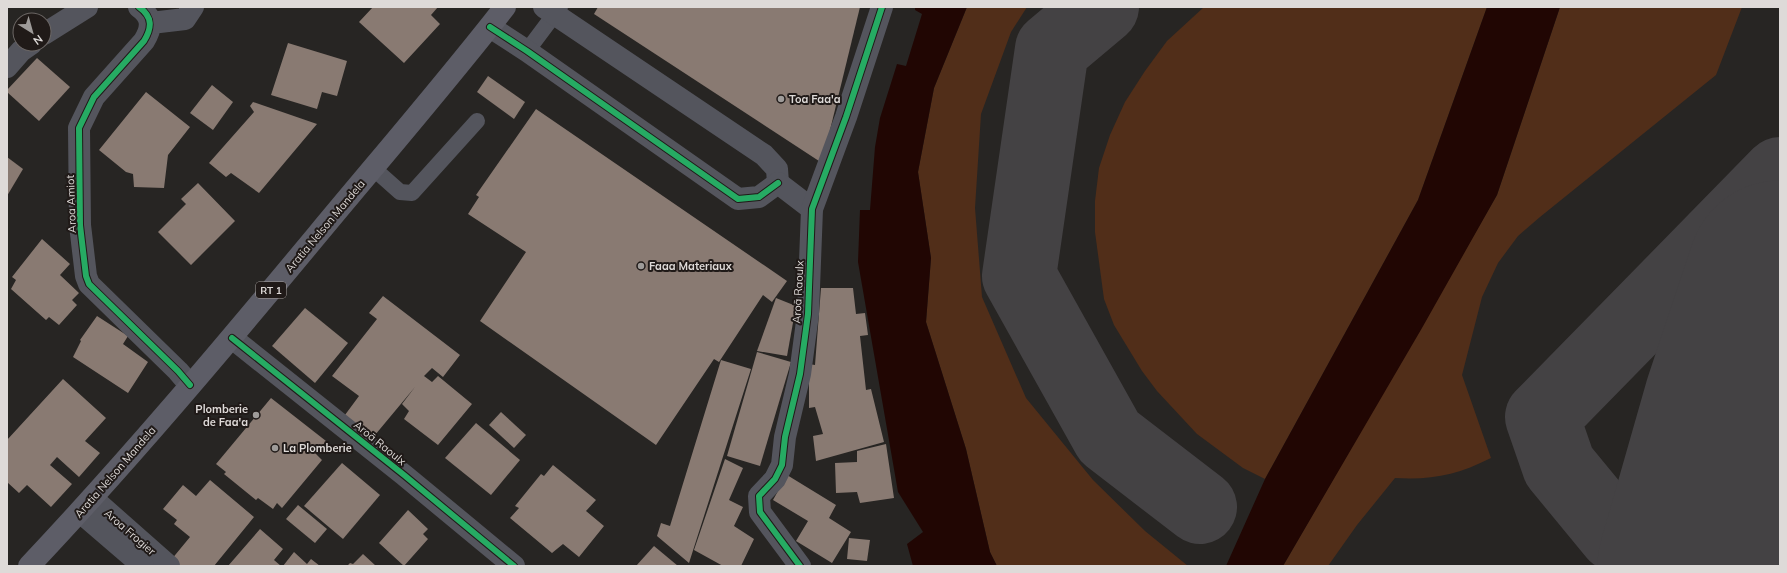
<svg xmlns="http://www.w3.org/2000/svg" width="1787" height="573" viewBox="0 0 1787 573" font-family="Mulish,sans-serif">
<rect width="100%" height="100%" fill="#272523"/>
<g fill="#512e19">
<path d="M967,7H1027L1011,32L981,114L975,208L982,297L1026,398L1093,480L1145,531L1188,566H997L990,552L966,449L926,322L931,258L918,172L934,88Z"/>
<path d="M1204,7H1487L1418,200L1265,479L1243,468L1197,434L1157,391L1142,371L1114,325L1104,299L1095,232V201L1099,168L1110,135L1125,102L1145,71L1167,41Z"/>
<path d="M1560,7H1742L1716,75L1540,217L1518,236L1498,263L1482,297L1462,375L1491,458C1457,475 1433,480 1395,478L1357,525L1328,566H1283L1497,195Z"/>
</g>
<g fill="#210603">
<path d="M915,7H967L934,88L918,172L931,258L926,322L966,449L990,552L997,566H913L907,544L923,532L898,492L858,262L860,210H870L875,147L880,118L897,64L906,66L922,14L915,10Z"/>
<path d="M1487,7H1560L1497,195L1422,328L1283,566H1226L1265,479L1418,200Z"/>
</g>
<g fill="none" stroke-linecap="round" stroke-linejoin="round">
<g stroke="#444244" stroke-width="74">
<path d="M1102,7L1052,49L1019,276L1109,437L1200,507"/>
<path d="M1780,174L1542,417L1559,466L1615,534L1664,555L1736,549L1780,519"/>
</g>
<path stroke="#444244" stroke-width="185" d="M1690,566L1736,405L1780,273"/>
</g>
<g fill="#897a72">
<path d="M373,7H438L431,15L440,24L404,63L359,22Z"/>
<path d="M598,7H860L822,163L594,14Z"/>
<path d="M288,43L347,61L337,96L322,92L317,109L271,95Z"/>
<path d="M37,58L70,87L39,121L7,92V90Z"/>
<path d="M488,76L525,102L514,119L477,92Z"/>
<path d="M212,85L233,102L213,130L190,113Z"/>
<path d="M146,92L190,127L168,155L164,188L134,187L133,174L126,172L99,150Z"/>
<path d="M253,102L317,124L259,193L231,173L226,177L209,163L254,112L250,106Z"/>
<path d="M536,109L787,281L772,302L763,295L719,362L714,359L656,445L480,321L526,252L468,214L479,197L476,195Z"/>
<path d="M7,157L23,169L7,196Z"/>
<path d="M198,183L235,221L191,265L158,232L186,204L181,199Z"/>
<path d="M42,239L70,264L60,275L79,293L72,300L77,305L59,325L49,317L46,320L11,289L16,280L12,277Z"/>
<path d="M821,288H853L856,314L865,313L868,335L860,336L866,390L871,389L884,442L816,461L813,436L823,434L815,407L809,408V364L815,365Z"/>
<path d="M383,296L460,355L443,377L432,368L424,376L432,382L438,376L472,404L438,445L404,419L409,411L402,404L415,387L370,441L342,419L359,396L332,376L377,319L369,313Z"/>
<path d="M776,298L796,306L787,356L757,351Z"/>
<path d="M305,308L348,343L315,383L272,346Z"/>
<path d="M97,316L128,336L123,344L148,362L128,393L73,357L81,341L80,340Z"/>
<path d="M757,352L791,362L760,466L727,456Z"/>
<path d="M721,360L751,369L689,563L657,536L661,523L670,526Z"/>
<path d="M63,379L106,418L85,441L100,453L79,477L57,457L50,465L72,484L51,507L27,485L19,493L7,482V440Z"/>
<path d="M271,398L326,441L316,454L322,460L282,508L277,503L273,509L258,498L256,500L224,474L226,472L216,464Z"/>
<path d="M501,412L526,435L514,448L489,425Z"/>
<path d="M476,423L520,460L491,495L445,458Z"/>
<path d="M886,444L894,498L860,503L857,492L836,493L835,463L857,462V451Z"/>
<path d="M725,459L743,468L729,500L743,507L734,526L754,539L741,566H723L694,550Z"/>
<path d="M342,463L380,495L343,539L304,506Z"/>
<path d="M553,465L596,500L586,511L604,526L579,557L563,544L552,553L510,518L519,508L515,506L541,474L544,476Z"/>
<path d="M787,475L836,505L829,518L851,532L832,563L796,541L808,521L773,500Z"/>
<path d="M210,480L254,517L214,566H179L171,560L190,537L174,524L177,520L163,509L183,485L196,496Z"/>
<path d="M298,505L327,529L315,543L286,519Z"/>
<path d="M408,510L428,529L423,534L428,539L404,566L379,543Z"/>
<path d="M260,529L283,549L274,560L281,566H228Z"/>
<path d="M849,538L870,540L867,561L847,559Z"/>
<path d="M654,546L678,566H636Z"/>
<path d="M294,552L307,564L311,559L320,566H283Z"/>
<path d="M363,554L376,566H347L350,563L353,564Z"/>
</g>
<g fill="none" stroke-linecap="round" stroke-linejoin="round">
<g stroke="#54555d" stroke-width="16">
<path d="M527,51L560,7"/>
<path d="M373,168L400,192L412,193L477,121"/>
</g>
<g stroke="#54555d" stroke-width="22">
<path d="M139,7C153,17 152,28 144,41L94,97L79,128L80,225L86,276L89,284L178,371L190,385"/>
<path d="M544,7L764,155L777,169L778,183"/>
<path d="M151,23L185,19L193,7"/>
<path d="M490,27L527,51L738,199L759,197L778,183"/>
<path d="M44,34L87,7"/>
<path d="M7,67L21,51L31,44"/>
<path d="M778,183L812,209"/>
<path d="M232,338L404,475L514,566"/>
<path d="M92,498L169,566"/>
<path d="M80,512L143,566"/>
<path d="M800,566L760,512L759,496L775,479L782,465L785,437L800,374L808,314L812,209L846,117L882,7"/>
</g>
<path stroke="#5d5d67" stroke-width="22" d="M29,566C129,460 224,347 317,235C380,159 445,84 505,7"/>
<g stroke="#201a18" stroke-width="8">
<g id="cycleway">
<path d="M139,7C153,17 152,28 144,41L94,97L79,128L80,225L86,276L89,284L178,371L190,385"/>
<path d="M490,27L527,51L738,199L759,197L778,183"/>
<path d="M232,338L404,475L514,566"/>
<path d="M800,566L760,512L759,496L775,479L782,465L785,437L800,374L808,314L812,209L846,117L882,7"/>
</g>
</g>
<use href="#cycleway" stroke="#26ab63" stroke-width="6"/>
</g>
<g fill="#9e9b99" stroke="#201a18" stroke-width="1.5">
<circle cx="781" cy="99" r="4"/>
<circle cx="641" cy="266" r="4"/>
<circle cx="256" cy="415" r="4"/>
<circle cx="275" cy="448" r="4"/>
</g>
<g text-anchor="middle" stroke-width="4" stroke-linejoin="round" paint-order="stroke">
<rect fill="#201a18" stroke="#a5a09e" stroke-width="1" x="256" y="282" width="30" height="16" rx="3"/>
<g font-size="10" font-weight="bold" fill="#dedad8">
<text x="271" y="294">RT 1</text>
</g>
<g font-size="11" font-weight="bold" fill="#dedad8" stroke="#201a18" text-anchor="start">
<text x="789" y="103">Toa Faa'a</text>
<text x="649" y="270">Faaa Materiaux</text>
<text x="248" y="413" text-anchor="end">Plomberie<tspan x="248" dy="13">de Faa'a</tspan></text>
<text x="283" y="452">La Plomberie</text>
</g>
<g font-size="11" fill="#dedad8" stroke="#201a18">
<text transform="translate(71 204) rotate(-92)" y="4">Aroa Amiot</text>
<text transform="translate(325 226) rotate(-50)" y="4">Aratia Nelson Mandela</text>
<text transform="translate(798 292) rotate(-87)" y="4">Aroā Raoulx</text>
<text transform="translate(380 443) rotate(39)" y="4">Aroā Raoulx</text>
<text transform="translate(115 472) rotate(-49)" y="4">Aratia Nelson Mandela</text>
<text transform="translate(130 532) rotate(41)" y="4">Aroa Frogier</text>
</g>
</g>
<rect width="1787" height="573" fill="none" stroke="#dedad8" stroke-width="16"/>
<g transform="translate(32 32) rotate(143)"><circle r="19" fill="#201a18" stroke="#6c6765"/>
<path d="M0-3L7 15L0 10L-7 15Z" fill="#9e9b99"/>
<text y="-6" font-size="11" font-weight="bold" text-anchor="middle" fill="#dedad8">N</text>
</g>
</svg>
